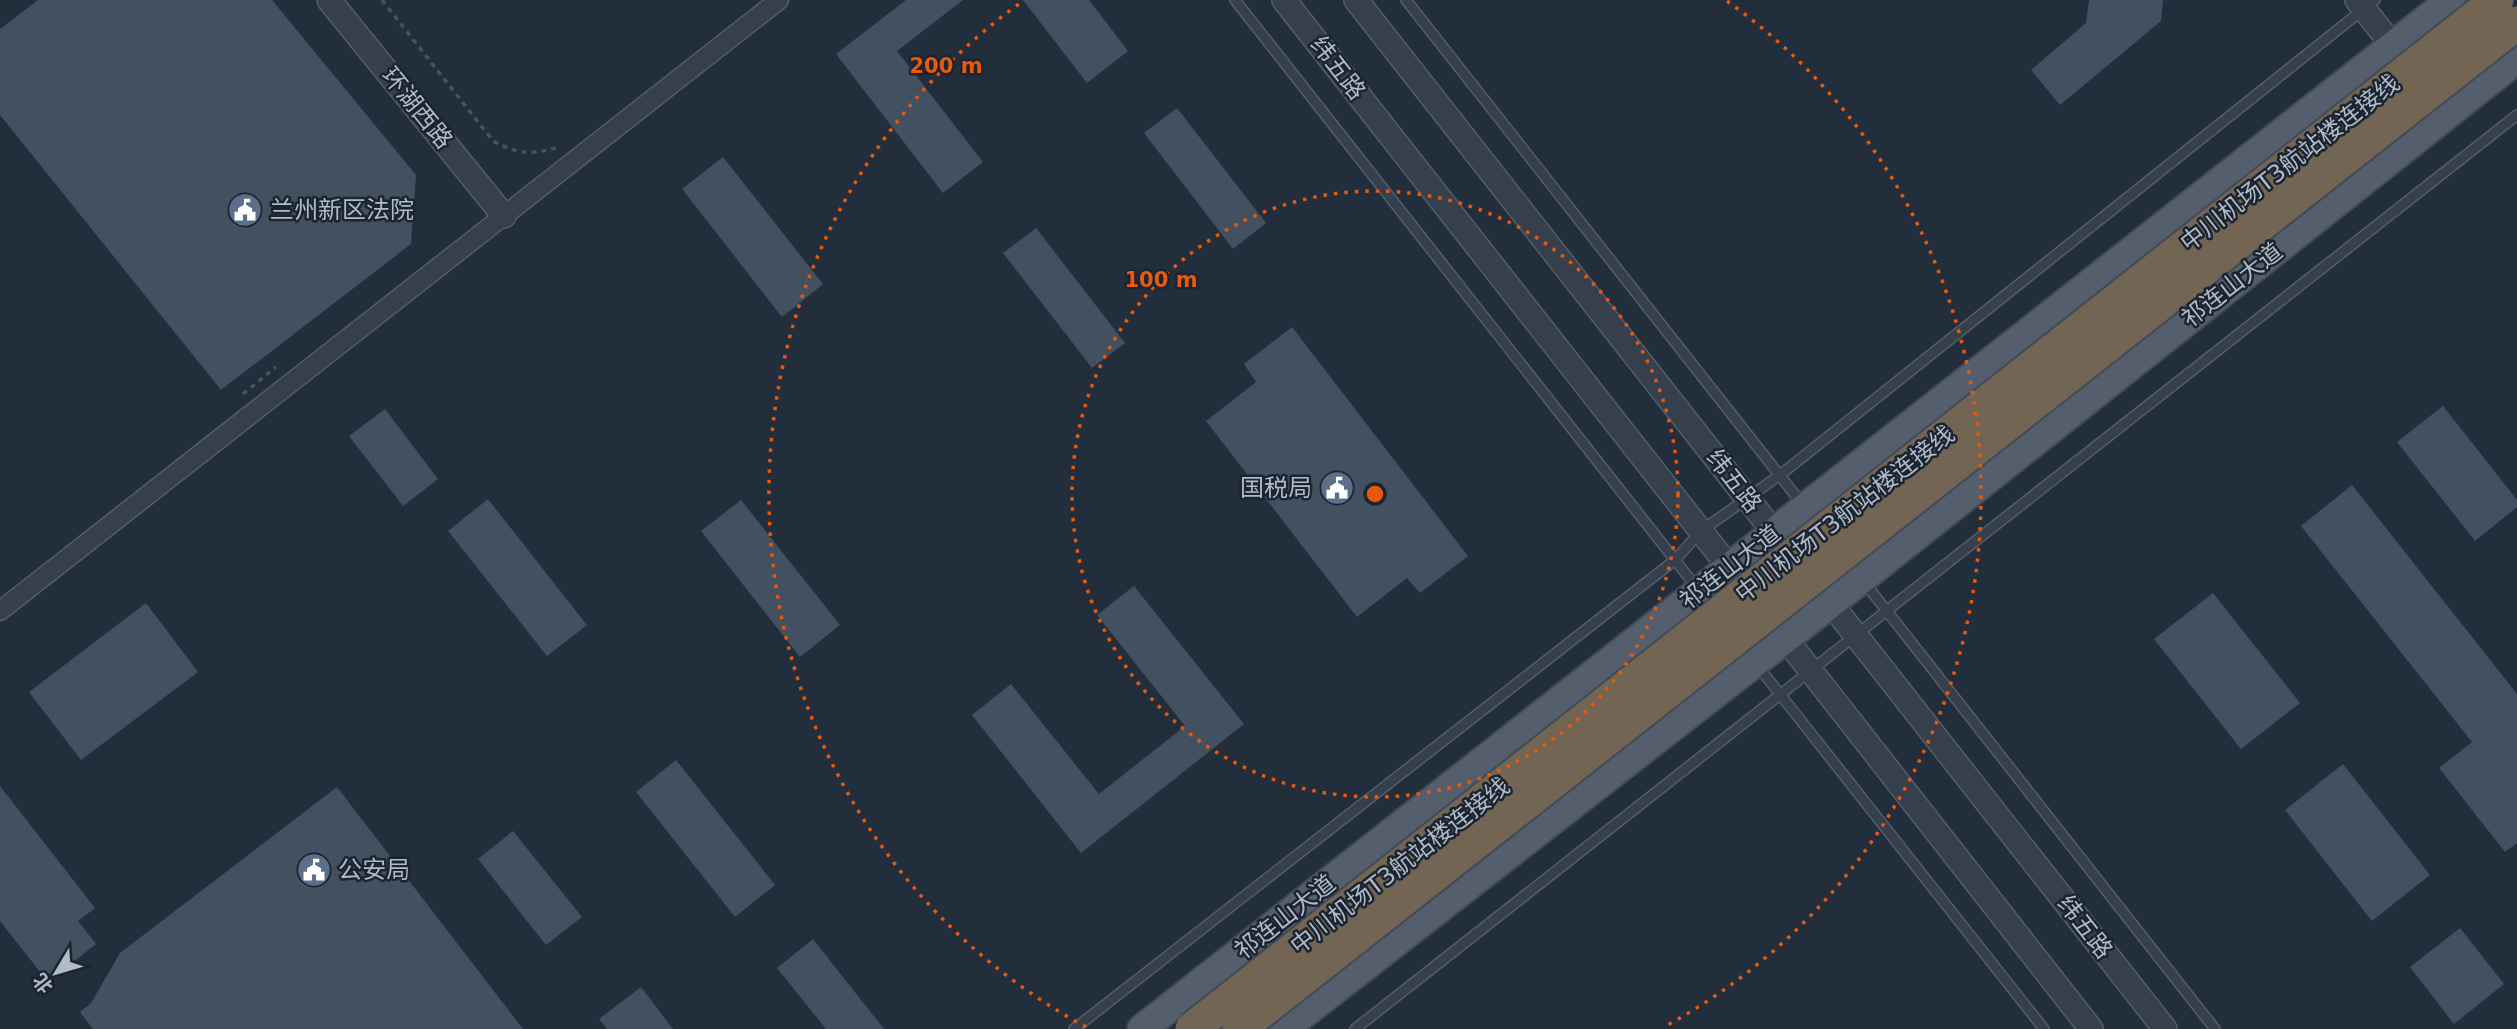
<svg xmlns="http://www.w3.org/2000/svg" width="2517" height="1029" viewBox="0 0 2517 1029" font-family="'DejaVu Sans','Noto Sans SC',sans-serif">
<rect width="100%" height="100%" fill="#222e3c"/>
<g fill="#435060">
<path d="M38,0H272L416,175L411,244L221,390L0,115V29Z"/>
<path d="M906,0H963L897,51L983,162L943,193L836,54Z"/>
<path d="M1023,0H1089L1128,51L1087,83Z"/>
<path d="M2089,0H2163L2161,21L2060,105L2031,70L2086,23Z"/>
<path d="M1177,108L1266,223L1233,249L1144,133Z"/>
<path d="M723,157L823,284L782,317L682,189Z"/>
<path d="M1036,228L1125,343L1092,368L1003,253Z"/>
<path d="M1292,327L1468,556L1420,593L1407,578L1357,617L1206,421L1256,382L1244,364Z"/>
<path d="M2443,406L2517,500V507L2475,541L2397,442Z"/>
<path d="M385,409L438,479L403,506L349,436Z"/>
<path d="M2352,485L2517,694V843L2505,852L2439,768L2472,742L2301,526Z"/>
<path d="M488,499L587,625L547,656L448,531Z"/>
<path d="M741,500L840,625L800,657L701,531Z"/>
<path d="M1134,586L1244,724L1081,853L972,715L1011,684L1099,794L1185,726L1097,615Z"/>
<path d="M2213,593L2300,703L2241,749L2154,639Z"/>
<path d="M146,603L198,672L81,760L29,692Z"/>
<path d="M676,760L775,885L735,917L636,792Z"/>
<path d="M2343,764L2430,875L2372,921L2285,810Z"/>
<path d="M0,786L95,908L78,921L96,944L48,982L0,921Z"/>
<path d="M337,787L523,1029H93L80,1012L91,1003L120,953Z"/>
<path d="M513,831L582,917L546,945L478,859Z"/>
<path d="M2460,928L2504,984L2454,1024L2410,967Z"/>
<path d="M813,939L884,1029H826L777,968Z"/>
<path d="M641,987L673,1029H607L599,1019Z"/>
</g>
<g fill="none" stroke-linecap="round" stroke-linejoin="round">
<g stroke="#545d6a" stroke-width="12">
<g id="service">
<path d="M1235,0L1697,588"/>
<path d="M1406,0L1803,505"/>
<path d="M1864,582L2215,1029"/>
<path d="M1757,665L2044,1029"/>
<path d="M1074,1029L1675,560L1701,531L1780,475L2375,0"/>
<path d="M1355,1029L2517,115"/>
</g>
</g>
<g stroke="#545d6a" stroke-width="21">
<path id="minor" d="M0,611L779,0"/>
</g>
<g stroke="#545d6a" stroke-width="26">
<g id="tertiary">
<path d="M329,0L504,216"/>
<path d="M1284,0L1740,581"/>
<path d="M1356,0L1784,545"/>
<path d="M2357,0L2393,46"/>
<path d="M1821,591L2165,1029"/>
<path d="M1775,625L2091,1029"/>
</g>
</g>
<g stroke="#424b58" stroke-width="32">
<g id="primary">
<path d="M1142,1029L2451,0"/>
<path d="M1284,1029L1830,604L2517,59"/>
</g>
</g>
<g stroke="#42575a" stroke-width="3.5" stroke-dasharray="5 5" stroke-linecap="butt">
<path d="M382,0L493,141C517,154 534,156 560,146"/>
<path d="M243,394L276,367"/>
</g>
<use href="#service" stroke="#363f4c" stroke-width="9"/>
<use href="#minor" stroke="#363f4c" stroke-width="18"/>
<use href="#tertiary" stroke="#363f4c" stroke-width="23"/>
<use href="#primary" stroke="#545e6c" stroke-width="28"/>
<g stroke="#414a57" stroke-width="37" stroke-linecap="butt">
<g id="motorway-bridge">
<path d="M1192,1029L2497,0"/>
<path d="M1239,1029L2517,23"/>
</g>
</g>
<use href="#motorway-bridge" stroke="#726553" stroke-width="33"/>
</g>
<g fill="none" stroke="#e8590c" stroke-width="3.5" stroke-dasharray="3.5 7">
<circle cx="1375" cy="494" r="303"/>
<path d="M1086 1027A606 606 0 0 1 1023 1M1727 1A606 606 0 0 1 1664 1027"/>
</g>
<defs>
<g id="civic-disc" transform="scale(1.75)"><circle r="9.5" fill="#5c6f8a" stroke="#1b2431"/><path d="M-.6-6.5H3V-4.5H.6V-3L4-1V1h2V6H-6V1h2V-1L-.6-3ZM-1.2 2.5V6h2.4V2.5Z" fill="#fff"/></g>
</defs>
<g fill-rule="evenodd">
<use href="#civic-disc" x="245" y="210"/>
<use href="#civic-disc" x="1337" y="488"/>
<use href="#civic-disc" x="314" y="870"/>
</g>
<g text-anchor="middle" stroke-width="5" stroke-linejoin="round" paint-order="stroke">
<g font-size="24" fill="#b1bac7" stroke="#1b2431">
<text transform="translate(1338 68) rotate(52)" y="8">纬五路</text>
<text transform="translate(417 108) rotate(51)" y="8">环湖西路</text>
<text transform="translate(2290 163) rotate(-38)" y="8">中川机场T3航站楼连接线</text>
<text transform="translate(2232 285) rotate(-38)" y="8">祁连山大道</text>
<text transform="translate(1734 481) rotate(52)" y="8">纬五路</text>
<text transform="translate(1845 514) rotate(-38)" y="8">中川机场T3航站楼连接线</text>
<text transform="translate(1730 567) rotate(-38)" y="8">祁连山大道</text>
<text transform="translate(1400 866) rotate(-38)" y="8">中川机场T3航站楼连接线</text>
<text transform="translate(1285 917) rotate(-38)" y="8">祁连山大道</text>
<text transform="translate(2085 927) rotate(52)" y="8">纬五路</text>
</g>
<g font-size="24" fill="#b1bac7" stroke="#1b2431" text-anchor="start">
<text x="270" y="218">兰州新区法院</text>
<text x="1312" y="496" text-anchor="end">国税局</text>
<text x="338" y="878">公安局</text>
</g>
</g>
<circle cx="1375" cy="494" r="10" fill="#e8590c" stroke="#1b2431" stroke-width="3.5"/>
<g font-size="21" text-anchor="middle" font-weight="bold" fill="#e8590c" stroke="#1b2431" stroke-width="5" stroke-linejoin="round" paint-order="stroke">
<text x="946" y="73">200 m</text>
<text x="1161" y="287">100 m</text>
</g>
<g transform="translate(56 973) rotate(232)" stroke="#1b2431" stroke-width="5" paint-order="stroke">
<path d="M0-5L12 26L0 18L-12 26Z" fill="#b1bac7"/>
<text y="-10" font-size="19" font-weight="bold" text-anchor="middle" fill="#b1bac7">北</text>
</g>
</svg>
